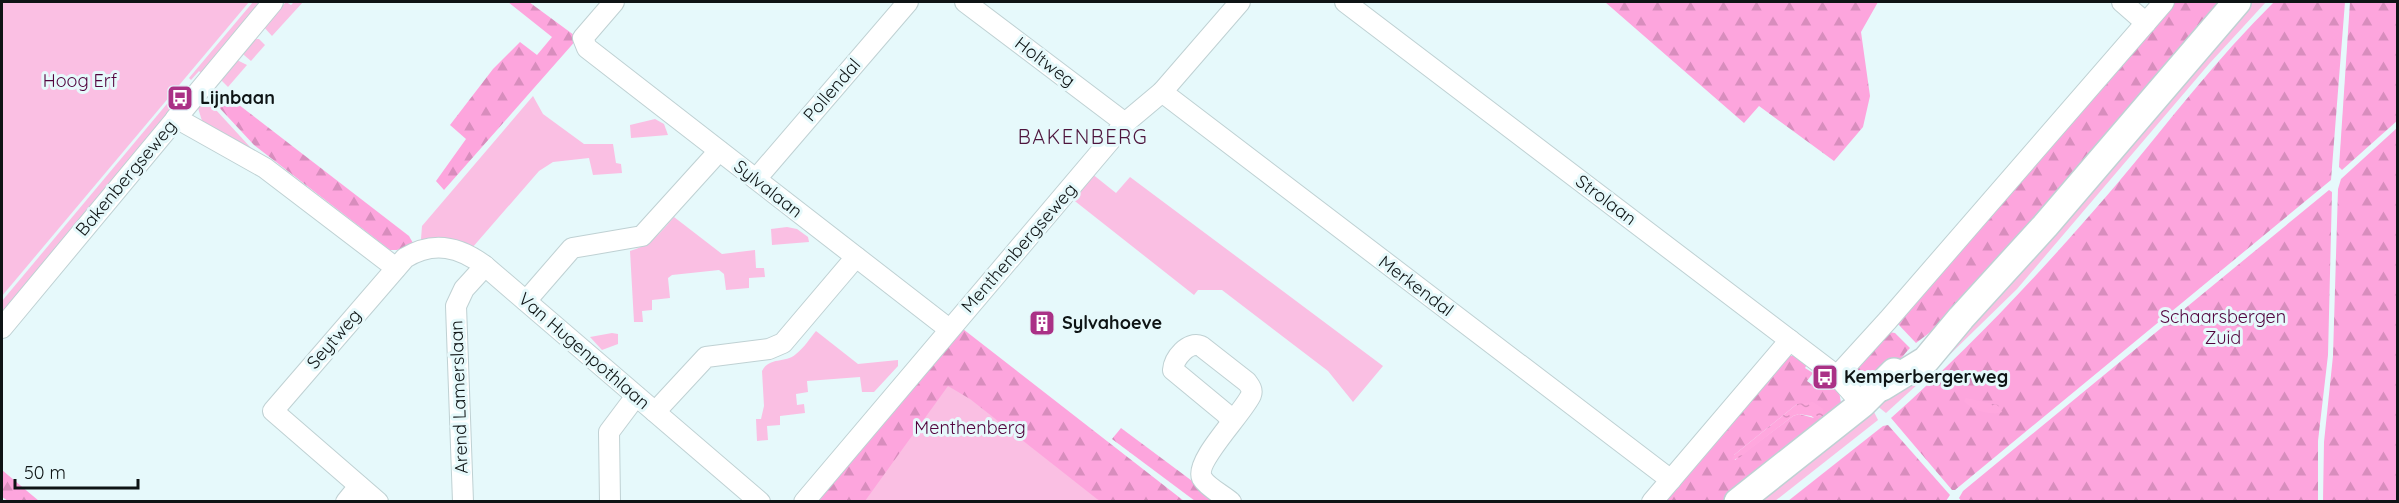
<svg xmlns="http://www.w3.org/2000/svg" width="2399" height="503" viewBox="0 0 2399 503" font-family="Quicksand,sans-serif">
<defs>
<pattern id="forest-firs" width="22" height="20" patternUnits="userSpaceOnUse" patternTransform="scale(1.5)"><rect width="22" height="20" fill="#fda5dd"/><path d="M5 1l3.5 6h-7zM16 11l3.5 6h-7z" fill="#d88dbd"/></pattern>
<pattern id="water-ripples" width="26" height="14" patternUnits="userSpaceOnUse" patternTransform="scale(1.5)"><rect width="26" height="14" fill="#ffa7de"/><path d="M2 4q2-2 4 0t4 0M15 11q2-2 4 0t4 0" fill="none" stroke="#d98fbe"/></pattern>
</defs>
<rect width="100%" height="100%" fill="#e6f9fb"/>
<g fill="#fabfe3">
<path d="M2,2H249L2,296Z"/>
<path d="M253,2H264L202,74L199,71L191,80L189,78Z"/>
<path d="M286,2L291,5L294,2H303L272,36L263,26Z"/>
<path d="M2248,2H2266L2209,64L2017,289L1938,366Z"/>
<path d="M251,39H259L265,45L251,61L244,55L242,50Z"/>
<path d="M235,59L247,65L228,87L219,78Z"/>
<path d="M533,96L543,114L584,144H613L616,163L621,164L622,173L593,175L589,158L553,162L539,171L472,248L421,239L422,226Z"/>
<path d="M204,97L251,148L250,150L203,124L198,108Z"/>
<path d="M171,99L177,104L2,314V301Z"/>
<path d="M655,119L664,124L668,135L631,138L630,125Z"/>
<path d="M1091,173L1116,193L1130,177L1383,366L1353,402L1328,371L1222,290H1198L1194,295L1071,198Z"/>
<path d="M674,217L722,254L755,250L756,268H764L765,277L749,278V288L726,290L724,274L719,270L672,275L668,278L670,298L652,300V310L642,311L643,322H634L630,251C651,245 660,233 674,217Z"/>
<path d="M787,227L797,229L808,237L809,242L772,245L771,229Z"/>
<path d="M957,330L1183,502H811Z"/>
<path d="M816,331L858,364L898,360V366L874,392H862L860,377L807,381L808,392L796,394L797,405L804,404L805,413L780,416V425L767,426L768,440L757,441L756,419H761L764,406L762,371C770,356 785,364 796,354C804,348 810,338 816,331Z"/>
<path d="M612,333L618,334V344L602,350L590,337Z"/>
<path d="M1930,373L1886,413L1876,405Z"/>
<path d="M1872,408L1878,420L1775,501L1751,502Z"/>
</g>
<g fill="url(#forest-firs)" fill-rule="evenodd">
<path d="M508,2H529L578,38L444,190L436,181L466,139L450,125L493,69L520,42L537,55L552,37Z"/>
<path d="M1605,2H1878L1861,32L1870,96L1863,127L1834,161L1759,106L1744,123Z"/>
<path d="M2172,2H2225L1945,321L1916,343L1897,323Z"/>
<path d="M2274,2H2345L2331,180L1955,490H1952L1891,418C1972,346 2045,268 2116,185C2168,123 2217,58 2274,2Z"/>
<path d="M2350,2H2397L2398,120L2342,170L2339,167Z"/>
<path d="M217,88L409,236L413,243L397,250H390L254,145L214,102L213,95Z"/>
<path d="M2397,128V501H2323L2324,442L2333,356L2338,189L2341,179Z"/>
<path d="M2329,190L2332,192L2328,355L2318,441V501L1962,502L1959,498L1963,491Z"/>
<path d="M963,329L1184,501L1102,502L1097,499L970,399L948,386L865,501L811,502Z"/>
<path d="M1889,332L1895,333L1910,348C1896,363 1882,388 1859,382L1852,371Z"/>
<path d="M1787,356H1796L1808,363L1805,368L1813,373L1807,381L1818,389L1824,382L1830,386L1833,382L1839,391L1841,403L1726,501L1660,502ZM1797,404L1814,418L1799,414L1793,416L1735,460L1734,455Z"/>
<path d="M1888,425L1950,495L1946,501H1788L1883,426Z"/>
<path d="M1121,428L1219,501H1195L1112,439Z"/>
<path d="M2,470L39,501H8L2,497Z"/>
</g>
<g fill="url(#water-ripples)">
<path d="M1966,398L1998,405L2002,412C1991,416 1971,410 1964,401Z"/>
<path d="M1813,402L1823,409V418L1799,414L1793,416L1739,458L1732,460L1734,455L1797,404Z"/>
</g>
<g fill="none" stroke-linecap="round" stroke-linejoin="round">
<g stroke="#bfd1d3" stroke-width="22">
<g id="street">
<path d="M614,2L583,38L587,48L949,329"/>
<path d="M965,2L1125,123"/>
<path d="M1345,2L1837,376L1862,404"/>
<path d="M2122,2L2146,23"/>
<path d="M1162,92L1671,480"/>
<path d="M176,118L265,168L396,268"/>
<path d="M756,179L908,2"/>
<path d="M526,301L572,248L642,236L719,151"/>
<path d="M2,328L273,2"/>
<path d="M1837,376L1888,320L2164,2"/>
<path d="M655,412L706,357L769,349L783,343L856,257"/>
<path d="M1231,420L1225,413L1173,370C1174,358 1188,341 1201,346L1247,382C1250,386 1253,390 1251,395C1244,412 1194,461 1202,478C1207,487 1223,495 1231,502"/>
<path d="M346,502L359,486"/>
<path d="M378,502L273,411L405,258C434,240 460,247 485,266L760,502"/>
<path d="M463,502L456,306L464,289L485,266"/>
<path d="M610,502L609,432L636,396"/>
<path d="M804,502L1125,123L1162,92L1240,2"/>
<path d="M1652,502L1790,340"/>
</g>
</g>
<g stroke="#bfd1d3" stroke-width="30">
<g id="secondary">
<path d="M1882,387L1926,360L1961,318L2045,226L2237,2"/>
<path d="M1738,502L1862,404L1894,372"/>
</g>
</g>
<use href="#street" stroke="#fff" stroke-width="20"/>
<use href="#secondary" stroke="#fff" stroke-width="27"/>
</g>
<defs>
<g id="bus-square" transform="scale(1.35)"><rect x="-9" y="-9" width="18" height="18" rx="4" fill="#aa3186" stroke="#e6f9fb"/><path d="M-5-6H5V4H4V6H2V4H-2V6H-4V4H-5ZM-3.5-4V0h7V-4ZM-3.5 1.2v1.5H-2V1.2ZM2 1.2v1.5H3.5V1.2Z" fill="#fff"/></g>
<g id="building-square" transform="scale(1.35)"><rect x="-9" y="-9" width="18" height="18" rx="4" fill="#aa3186" stroke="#e6f9fb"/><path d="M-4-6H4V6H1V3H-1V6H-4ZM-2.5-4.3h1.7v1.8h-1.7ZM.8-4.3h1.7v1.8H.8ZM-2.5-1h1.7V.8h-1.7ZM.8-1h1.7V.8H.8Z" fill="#fff"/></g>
</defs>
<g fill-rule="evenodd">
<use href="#bus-square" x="180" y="98"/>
<use href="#building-square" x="1042" y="323"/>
<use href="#bus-square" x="1825" y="377"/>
</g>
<g text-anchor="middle" stroke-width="6" stroke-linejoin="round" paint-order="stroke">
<g font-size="18" fill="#0e1415" stroke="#e6f9fb">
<text transform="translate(1045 62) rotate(37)" y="6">Holtweg</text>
<text transform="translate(832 90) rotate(-49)" y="6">Pollendal</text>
<text transform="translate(126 178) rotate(-50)" y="6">Bakenbergseweg</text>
<text transform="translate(768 189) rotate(38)" y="6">Sylvalaan</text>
<text transform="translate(1606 200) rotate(37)" y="6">Strolaan</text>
<text transform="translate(1019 248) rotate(-49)" y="6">Menthenbergseweg</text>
<text transform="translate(1416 286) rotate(37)" y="6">Merkendal</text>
<text transform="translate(334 339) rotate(-49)" y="6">Seytweg</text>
<text transform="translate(584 351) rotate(41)" y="6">Van Hugenpothlaan</text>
<text transform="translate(459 397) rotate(-92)" y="6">Arend Lamerslaan</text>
</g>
<g font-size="18" fill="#52043e" stroke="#e6f9fb">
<text x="80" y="87">Hoog Erf</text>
<text x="2223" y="323">Schaarsbergen<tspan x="2223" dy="21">Zuid</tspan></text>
<text x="970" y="434">Menthenberg</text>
</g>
<g font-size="18" font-weight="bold" fill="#0e1415" stroke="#e6f9fb" text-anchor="start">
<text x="200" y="104">Lijnbaan</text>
<text x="1062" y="329">Sylvahoeve</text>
<text x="1844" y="383">Kemperbergerweg</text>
</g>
<g font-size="20" letter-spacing="1.5" fill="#4d143c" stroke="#e6f9fb">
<text x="1083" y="144">BAKENBERG</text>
</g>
</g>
<rect width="2399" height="503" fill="none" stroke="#0e1415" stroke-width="6"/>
<path d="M15 479v9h123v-9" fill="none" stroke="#0e1415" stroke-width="3"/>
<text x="24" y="479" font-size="18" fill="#0e1415" stroke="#e6f9fb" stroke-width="4.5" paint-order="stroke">50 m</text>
</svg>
